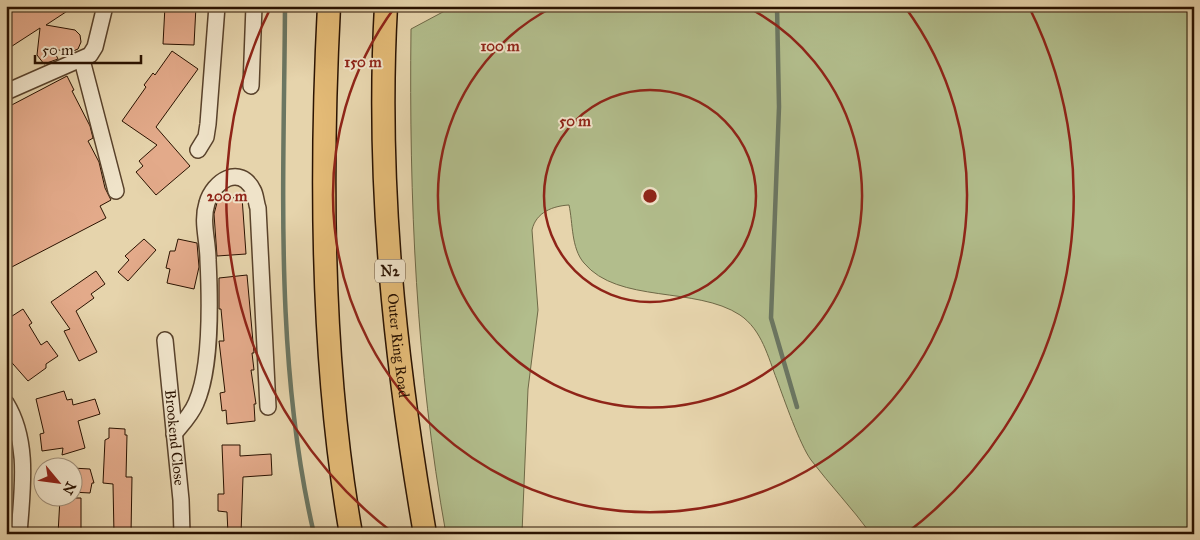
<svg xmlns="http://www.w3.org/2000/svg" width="1200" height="540" viewBox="0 0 1200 540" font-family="'IM FELL Great Primer',serif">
<rect width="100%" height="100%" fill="#e6d4ac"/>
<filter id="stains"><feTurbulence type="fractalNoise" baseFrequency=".004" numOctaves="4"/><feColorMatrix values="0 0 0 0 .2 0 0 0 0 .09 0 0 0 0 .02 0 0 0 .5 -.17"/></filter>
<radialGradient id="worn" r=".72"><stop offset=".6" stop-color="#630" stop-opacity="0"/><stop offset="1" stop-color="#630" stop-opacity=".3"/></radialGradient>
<path fill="#b2bd8c" stroke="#6e6846" d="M454,6H1194V534H871C852,508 830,485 811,460C800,445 784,399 777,380C768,357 762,330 740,315C696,286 618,304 584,263C571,248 573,223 569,205C553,206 536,212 532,230L538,310L528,389L522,533L446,534C416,368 409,198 411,29Z"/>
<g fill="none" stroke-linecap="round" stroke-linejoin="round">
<g stroke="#6b7662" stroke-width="4.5">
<path d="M285,6C284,182 274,362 314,534"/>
<path d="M777,6L779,107L771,318L797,407"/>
</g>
</g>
<g fill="#e3aa8a" stroke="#2a1200">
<path d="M6,6H75L46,25L75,30L80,35L81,42L78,49L71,52L53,49L58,59L44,64L37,55L40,28L6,50Z"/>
<path d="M165,6H196L194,45L163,44Z"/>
<path d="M172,51L198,69L156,127L190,166L156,195L136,172L143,166L139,161L157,145L122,121L146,87L144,85L153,73L155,75Z"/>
<path d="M67,76L74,90L72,91L90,126L93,138L88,141L99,162L105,188L111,200L100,206L106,218L6,270V108Z"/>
<path d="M242,197L246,254L217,256L214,214L218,199Z"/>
<path d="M144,239L156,250L128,281L118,272L129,260L125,256Z"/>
<path d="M178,239L197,243L199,267L194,289L167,283L170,269L166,268L170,251H175Z"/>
<path d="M96,271L105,284L91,294L94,298L76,311L97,352L79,361L64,331L70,329L51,302Z"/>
<path d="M247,275L254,353H252L254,370H251L256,404H254L255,421L227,424L226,410L222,411L220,393L225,392L219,341H224L221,309H219V278Z"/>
<path d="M23,309L32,323L29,325L41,345L47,341L58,356L46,364V368L28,381L6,356V320Z"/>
<path d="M64,391L67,400L72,399L73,405L95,399L100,414L78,421L85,448L62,455L63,448L42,451L40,434L44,433L36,399Z"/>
<path d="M109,428L125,429V435H127L126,477H132L131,534H114L113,484L103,483L105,440L109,438Z"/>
<path d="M222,445H240V456L271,454L272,475L243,477L241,534H228L227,512L218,511V494H224Z"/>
<path d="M72,468L90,469L94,483H92L90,493L72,492Z"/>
<path d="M60,498H81V534H58Z"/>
</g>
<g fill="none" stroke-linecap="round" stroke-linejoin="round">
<g stroke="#59422b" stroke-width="18">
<g id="minor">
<path d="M82,60L116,191"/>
<path d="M251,86L254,6"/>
<path d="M6,92L90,55L95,47L105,6"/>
<path d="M198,150L206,137L208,124L217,6"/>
<path id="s1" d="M165,340L181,500L182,534"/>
<path d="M6,403C30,442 22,491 19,534"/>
<path d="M174,434C182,424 191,415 196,403C212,367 210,300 208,260C208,240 201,222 207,203C213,181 240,164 253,190C256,195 256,203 258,208L268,407"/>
</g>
</g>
<g stroke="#2a1200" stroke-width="25">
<g id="highway">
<path d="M329,6C320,179 321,363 351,534"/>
<path id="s2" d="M386,6C376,183 395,360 425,534"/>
</g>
</g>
<use href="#minor" stroke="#efe3c9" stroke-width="15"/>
<use href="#highway" stroke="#e3ba76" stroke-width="22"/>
</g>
<g fill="none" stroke="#8f2418" stroke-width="2.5">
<circle cx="650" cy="196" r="106"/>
<path d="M745 6A212 212 0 1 1 555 6"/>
<path d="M905 7A317 317 0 1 1 395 7"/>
<path d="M392 532A423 423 0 0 1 271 7M1029 7A423 423 0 0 1 908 532"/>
</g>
<g text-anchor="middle" stroke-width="4" stroke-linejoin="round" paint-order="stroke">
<rect fill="#efe3c9" stroke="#65513c" stroke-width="1" x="375" y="259.5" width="30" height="23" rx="4"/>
<g font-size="14" font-weight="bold" fill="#2a1200">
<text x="390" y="276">N2</text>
</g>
<g font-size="15" fill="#2a1200" stroke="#efe3c9">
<text dy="5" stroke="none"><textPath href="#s2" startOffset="340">Outer Ring Road</textPath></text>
<text dy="5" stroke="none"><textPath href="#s1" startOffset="98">Brookend Close</textPath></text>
</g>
</g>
<circle cx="650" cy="196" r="8" fill="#8f2418" stroke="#efe3c9" stroke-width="2.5"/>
<g font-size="15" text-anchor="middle" font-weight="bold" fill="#8f2418" stroke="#efe3c9" stroke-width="4" stroke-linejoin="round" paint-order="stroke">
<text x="500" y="51">100 m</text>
<text x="363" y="67">150 m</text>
<text x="575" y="126">50 m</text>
<text x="227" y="201">200 m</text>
</g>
<rect width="1200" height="540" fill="none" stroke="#e6d4ac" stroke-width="25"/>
<rect x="8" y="8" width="1185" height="525" fill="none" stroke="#2a1200" stroke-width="2.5"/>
<rect x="12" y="12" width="1175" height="515" fill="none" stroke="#2a1200"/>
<g transform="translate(58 482) rotate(119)"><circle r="24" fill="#efe3c9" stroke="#a08f79"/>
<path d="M0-4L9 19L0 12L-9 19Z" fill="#8f2418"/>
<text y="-8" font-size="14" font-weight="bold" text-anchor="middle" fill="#2a1200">N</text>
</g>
<path d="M35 55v8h106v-8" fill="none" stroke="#2a1200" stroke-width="2.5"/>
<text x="42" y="55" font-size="15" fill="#2a1200" stroke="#efe3c9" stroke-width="4" paint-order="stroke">50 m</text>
<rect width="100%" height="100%" filter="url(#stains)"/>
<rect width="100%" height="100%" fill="url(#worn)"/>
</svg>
